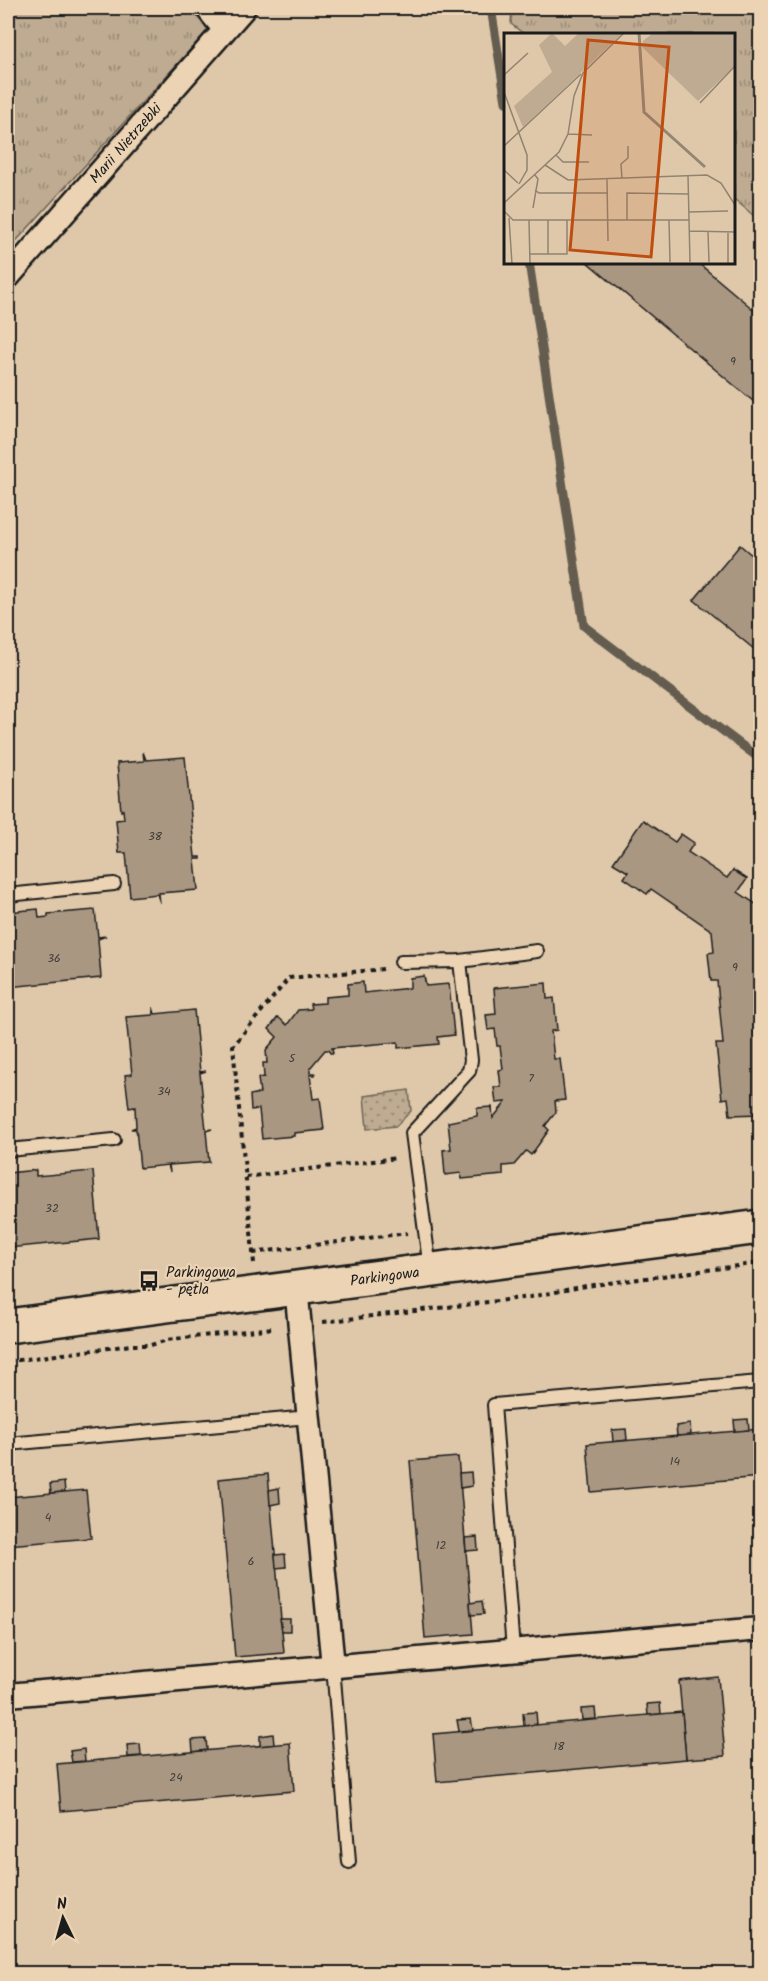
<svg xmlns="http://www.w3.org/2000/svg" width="768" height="1981" viewBox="0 0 768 1981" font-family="Kalam,sans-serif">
<defs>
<pattern id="grass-tufts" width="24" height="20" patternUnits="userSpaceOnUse" patternTransform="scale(1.5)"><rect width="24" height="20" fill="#beab92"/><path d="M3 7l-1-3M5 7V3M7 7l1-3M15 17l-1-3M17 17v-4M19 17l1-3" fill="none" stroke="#9a8a76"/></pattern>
<pattern id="park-dots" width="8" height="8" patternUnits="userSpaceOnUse" patternTransform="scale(1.5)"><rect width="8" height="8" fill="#beab92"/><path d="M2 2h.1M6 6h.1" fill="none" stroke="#9a8a76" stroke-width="1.8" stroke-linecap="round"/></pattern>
</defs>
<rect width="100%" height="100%" fill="#dfc8aa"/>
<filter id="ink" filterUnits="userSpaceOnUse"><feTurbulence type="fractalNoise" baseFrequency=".0167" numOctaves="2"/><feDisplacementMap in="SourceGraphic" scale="12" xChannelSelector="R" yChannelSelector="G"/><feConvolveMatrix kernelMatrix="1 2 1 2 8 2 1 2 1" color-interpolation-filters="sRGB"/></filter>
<g filter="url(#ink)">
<g fill="url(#grass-tufts)" stroke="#6d6457" stroke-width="1.5">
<path d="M8,8H228L8,250Z"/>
<path d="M512,8H760V221L734,199V34H524L511,24Z"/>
</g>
<path fill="url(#park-dots)" stroke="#6d6457" stroke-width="1.5" d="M409,1090L411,1111L396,1126L367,1129L364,1096Z"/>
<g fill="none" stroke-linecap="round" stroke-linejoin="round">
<g stroke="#645c50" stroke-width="9">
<path d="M491,8L506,102"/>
<path d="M529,262L584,626L760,759"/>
</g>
</g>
<g fill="#a99782" stroke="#1c1c1c" stroke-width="1.5">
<path d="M587,262H697L760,315V407Z"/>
<path d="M740,545L760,562V654L694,600Z"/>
<path d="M143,752L146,760L185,757L195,857H201V859H195L198,890L159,893L160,903L157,894L130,897L126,853H119L116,820L124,819L123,810L121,811L117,763L144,761Z"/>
<path d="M643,820L675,842L681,834L694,843L688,852L727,878L733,870L747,879L738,892L757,905L760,930V1114L730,1115L728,1098L722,1099L716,1044H723L717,981H711L708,953L714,952L712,931L651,889L647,894L624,878L628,872L613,863Z"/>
<path d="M38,909L39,918L48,917V914L95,910L98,937L106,936L98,939L101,978L8,987V912Z"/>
<path d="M424,976L426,986L449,984L454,1035L438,1037L439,1044L398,1048V1042L332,1048L333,1053H330L329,1050H325L310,1068V1073H315V1075H310L313,1099L320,1098L324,1130L294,1133V1136L262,1139L259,1109L251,1110L250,1095L260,1093L258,1078L264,1077L263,1063H267L266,1050L277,1037L269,1029L278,1017L287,1025L298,1010L311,1009L310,1004L325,1003V997L348,995V984L363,982L364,993L410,988V978Z"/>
<path d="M546,983L547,999L554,998L557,1030L551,1031L554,1059H560L565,1100L555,1101L556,1112L545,1126L549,1130L531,1155L526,1151L514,1165L503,1166V1175L462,1179L461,1173L445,1175L443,1150L451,1149L448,1122L477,1116V1108L492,1107L493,1118L506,1102L496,1103L494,1087H501L499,1070L503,1069L500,1046H497L495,1029L488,1030L486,1015L496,1014L494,988Z"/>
<path d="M153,1007L155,1014L194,1010L200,1072L206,1071L200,1073L206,1130L212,1129L206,1131L209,1162L169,1165L170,1172L168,1165L140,1168L136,1129H131L136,1127L135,1107L129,1108L125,1075L132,1074L126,1017L153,1015Z"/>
<path d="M36,1170V1176L93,1171L99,1239L8,1248V1173Z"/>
<path d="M748,1419L749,1430L735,1432L734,1420Z"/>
<path d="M690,1424L691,1435L677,1436L676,1426Z"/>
<path d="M626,1429L627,1440L613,1442L612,1430Z"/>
<path d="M760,1429V1477L591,1492L587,1444Z"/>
<path d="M458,1457L473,1634L425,1638L410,1461Z"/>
<path d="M471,1472L472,1486L460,1488L459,1473Z"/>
<path d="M268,1474L284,1653L235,1657L219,1479Z"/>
<path d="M64,1482L65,1492L51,1493L50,1484Z"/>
<path d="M279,1488L280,1503L270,1505L269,1490Z"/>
<path d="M86,1490L91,1538L8,1545V1497Z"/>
<path d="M477,1537L478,1550L466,1551L465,1538Z"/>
<path d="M285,1554L286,1567L276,1568L275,1555Z"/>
<path d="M482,1601L484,1614L471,1615L470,1603Z"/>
<path d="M280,1619H290V1631H282Z"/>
<path d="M718,1677L725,1756L686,1759L679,1681Z"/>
<path d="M660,1703L661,1714L648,1715L647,1704Z"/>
<path d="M595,1708L596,1719L582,1720L581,1709Z"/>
<path d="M536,1712L537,1724L524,1726L523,1713Z"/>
<path d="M682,1712L686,1759L437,1782L433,1734Z"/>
<path d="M471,1719L473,1730L459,1731L457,1720Z"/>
<path d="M273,1734L274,1745L260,1746V1736Z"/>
<path d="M206,1739L207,1750L193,1752L192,1740Z"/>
<path d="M290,1743L294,1791L61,1811L57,1764Z"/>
<path d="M140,1744L141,1756L128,1757L127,1745Z"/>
<path d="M84,1749L85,1761L72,1762L70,1751Z"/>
</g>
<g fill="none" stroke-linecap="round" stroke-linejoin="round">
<g stroke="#1c1c1c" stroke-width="16">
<g id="lane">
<path d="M8,895L114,884"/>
<path d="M401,962L460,961L537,951"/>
<path d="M8,1150L114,1140"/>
<path d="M430,1269L412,1133L469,1071L471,1060L460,961"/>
<path d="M8,1444L309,1417"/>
<path d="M513,1650L494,1405L760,1382"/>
<path d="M333,1666L349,1862"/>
</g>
</g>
<g stroke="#1c1c1c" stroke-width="27">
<g id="street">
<path d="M207,8L224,29"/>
<path id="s1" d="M8,277L244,8"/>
<path d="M296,1287L333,1666"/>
<path d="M8,1695L760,1629"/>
</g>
</g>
<g stroke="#1c1c1c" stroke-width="38">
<g id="secondary">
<path id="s2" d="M8,1326L760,1227"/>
</g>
</g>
<g stroke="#1c1c1c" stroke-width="4" stroke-dasharray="4.5 4.5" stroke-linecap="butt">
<path d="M246,1177L397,1158"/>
<path d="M253,1253L407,1233"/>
<path d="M254,1263L233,1046L289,978L384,969"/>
<path d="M323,1322L530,1297L586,1286L760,1263"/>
<path d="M8,1360H19L131,1345H151L167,1340L274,1328"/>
</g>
<use href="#lane" stroke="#ebd3b3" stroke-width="12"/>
<use href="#street" stroke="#ebd3b3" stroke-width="22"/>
<use href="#secondary" stroke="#ebd3b3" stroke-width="33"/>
</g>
</g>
<defs>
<g id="bus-bare" transform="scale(1.62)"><path d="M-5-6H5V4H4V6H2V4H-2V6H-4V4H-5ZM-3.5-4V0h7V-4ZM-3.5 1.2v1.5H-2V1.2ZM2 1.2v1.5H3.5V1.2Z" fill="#1c1c1c" stroke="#ebd3b3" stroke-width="2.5" paint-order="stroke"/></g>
</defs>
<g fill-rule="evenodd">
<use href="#bus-bare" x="149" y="1281"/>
</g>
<g text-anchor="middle" stroke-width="4.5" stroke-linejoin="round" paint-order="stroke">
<g font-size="12" fill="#3f3b36">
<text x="733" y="365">9</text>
<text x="155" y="840">38</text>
<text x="54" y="962">36</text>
<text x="735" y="971">9</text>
<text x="292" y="1062">5</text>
<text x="531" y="1082">7</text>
<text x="164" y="1095">34</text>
<text x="52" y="1212">32</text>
<text x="675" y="1465">14</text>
<text x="48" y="1521">4</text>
<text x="441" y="1549">12</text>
<text x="251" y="1565">6</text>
<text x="559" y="1750">18</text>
<text x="176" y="1781">24</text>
</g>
<g font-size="15" fill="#1c1c1c" stroke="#ebd3b3">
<text dy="5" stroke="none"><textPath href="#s1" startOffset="178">Marii Nietrzebki</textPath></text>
<text dy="5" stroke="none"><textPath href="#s2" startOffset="380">Parkingowa</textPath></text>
</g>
<g font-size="15" fill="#1c1c1c" stroke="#ebd3b3" text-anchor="start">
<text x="166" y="1277">Parkingowa<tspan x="166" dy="17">- pętla</tspan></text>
</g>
</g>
<g transform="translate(504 33)">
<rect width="231" height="231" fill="#dfc8aa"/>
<path d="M48,0L61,13L75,0H119L19,94L10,73L48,39L35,12ZM149,0H231V33L194,68L138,14L139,8Z" fill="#beab92"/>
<path fill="none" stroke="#948673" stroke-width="3" d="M135,0L140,79L201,134"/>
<path fill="none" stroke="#918371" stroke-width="1.5" d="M0,42L24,20M0,59L23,122V137L15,151M196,70L231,33M64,101L88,102M0,113L77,41M52,122L59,129H85M41,132L64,147L203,142L217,150L231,172M0,137L14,150M184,143L186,229M103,146L104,208M118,146L117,131L124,125V113M31,157L35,160H104M0,170L55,119L64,101L70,63L79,40L120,0M29,175L34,146L31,142M0,178L9,187H185M185,179L224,178M5,185L8,231M25,187L26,231M44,187V221M123,187V160L185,161M165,187L166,229M185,198L231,199M204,199L205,229M224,200V231M26,221H63V187M152,231H217"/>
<path fill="#bf4d0f" fill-opacity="0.15" stroke="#bf4d0f" stroke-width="3" d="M84,7L165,14L147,224L66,217Z"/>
<rect width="231" height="231" fill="none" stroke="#1c1c1c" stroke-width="3"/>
</g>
<rect width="768" height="1981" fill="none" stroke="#ebd3b3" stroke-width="30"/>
<rect x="15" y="15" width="738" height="1951" fill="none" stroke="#1c1c1c" stroke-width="2" filter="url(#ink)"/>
<g transform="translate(63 1918) rotate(355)" stroke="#ebd3b3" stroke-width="4.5" paint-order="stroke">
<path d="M0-4.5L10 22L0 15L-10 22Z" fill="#1c1c1c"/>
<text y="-9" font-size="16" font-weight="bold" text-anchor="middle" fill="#1c1c1c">N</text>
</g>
</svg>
